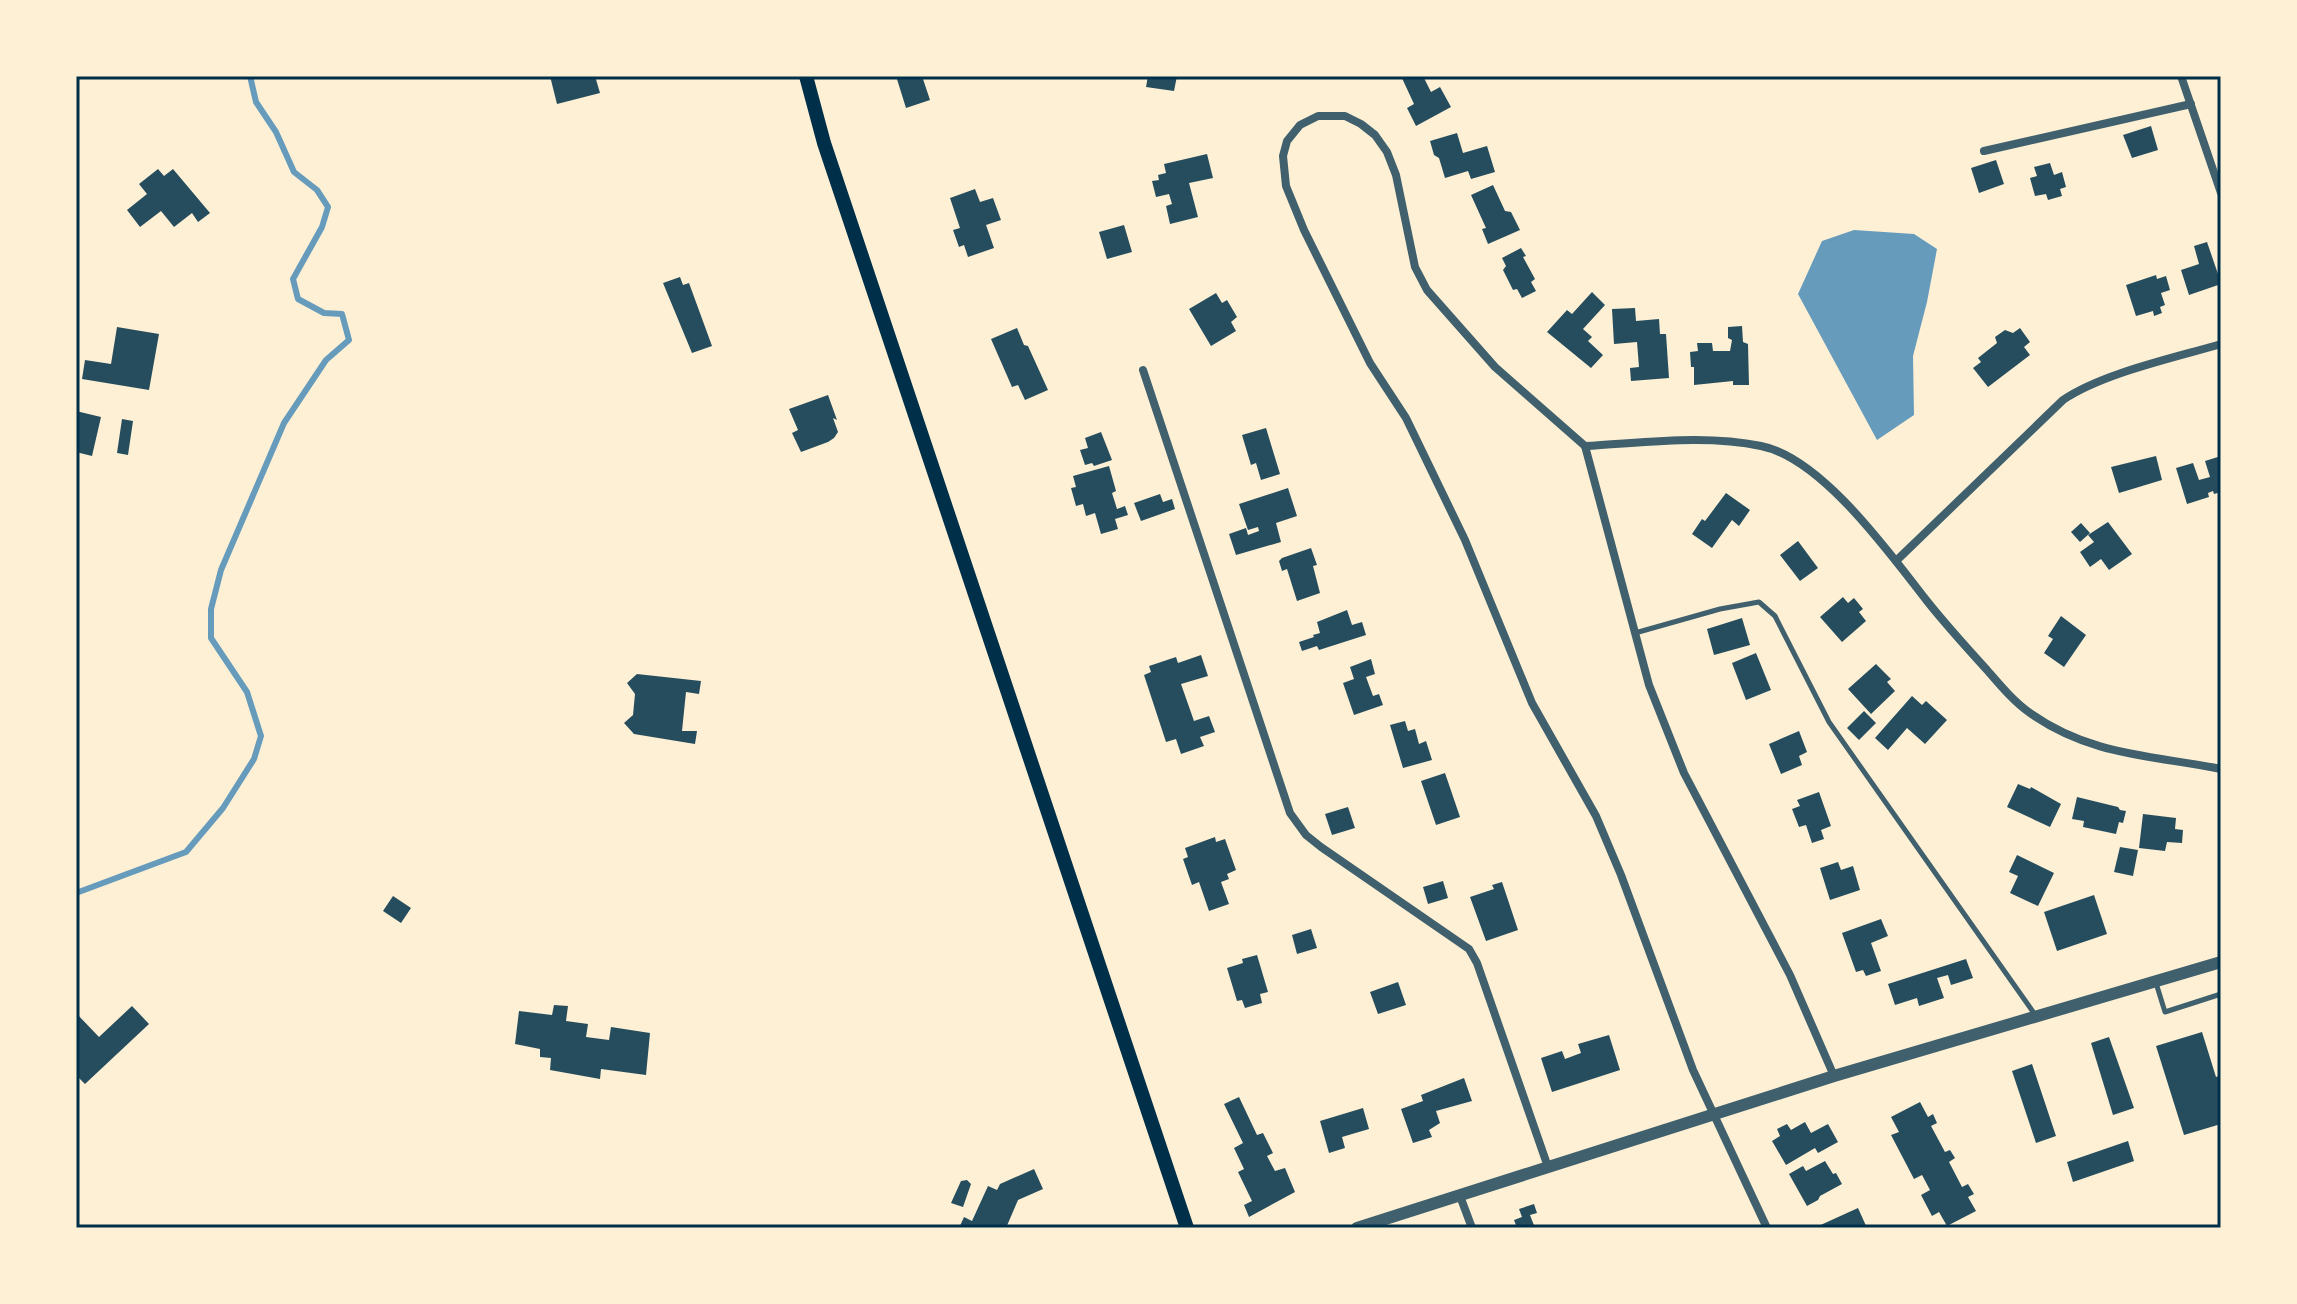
<svg xmlns="http://www.w3.org/2000/svg" width="2297" height="1304" viewBox="0 0 2297 1304" font-family="'Noto Sans',sans-serif">
<rect width="100%" height="100%" fill="#fdf0d5"/>
<path fill="#669bbc" d="M1854,230L1914,234L1937,249L1927,302L1913,356L1914,415L1877,440L1798,294L1822,241Z"/>
<g fill="none" stroke-linecap="round" stroke-linejoin="round">
<path stroke="#669bbc" stroke-width="6" d="M76,893L186,852L223,808L254,759L261,736L247,692L211,638V609L221,570L284,423L326,360L349,340L342,314L324,313L298,299L293,279L322,227L328,207L317,190L294,172L276,132L256,102L250,76"/>
</g>
<g fill="#264d5e">
<path d="M550,76H595L600,93L557,104Z"/>
<path d="M896,76H922L930,100L906,108Z"/>
<path d="M1148,76H1177L1174,91L1146,87Z"/>
<path d="M1401,76H1423L1431,92L1440,87L1451,107L1416,126L1407,108L1414,104Z"/>
<path d="M2151,126L2158,150L2132,158L2123,135Z"/>
<path d="M1457,133L1463,153L1487,146L1495,172L1471,179L1468,171L1445,178L1439,158L1434,155L1430,141Z"/>
<path d="M1207,154L1213,178L1189,183L1198,217L1170,224L1166,206L1172,204L1169,194L1156,197L1152,181L1159,180L1158,175L1166,173L1164,164Z"/>
<path d="M1996,160L2004,184L1979,193L1971,168Z"/>
<path d="M2050,163L2054,175L2062,172L2066,187L2060,189L2062,196L2048,200L2046,194L2035,196L2030,178L2037,176L2034,167Z"/>
<path d="M158,169L164,176L173,169L210,213L198,222L192,213L174,227L161,211L140,227L127,210L147,194L139,184Z"/>
<path d="M1493,185L1505,211L1511,212L1520,230L1488,244L1482,229L1486,228L1471,195Z"/>
<path d="M975,189L980,202L993,198L1001,220L986,225L994,248L968,257L964,245L959,247L953,230L960,228L950,198Z"/>
<path d="M1124,225L1132,252L1107,259L1099,232Z"/>
<path d="M2207,242L2218,274L2221,273V284L2189,295L2181,270L2199,264L2194,246Z"/>
<path d="M1521,248L1526,256L1523,257L1535,279L1531,282L1536,291L1522,298L1517,289L1513,290L1503,270L1506,266L1502,258Z"/>
<path d="M2156,275L2157,279L2166,276L2170,290L2161,293L2165,305L2160,307L2162,313L2154,316L2153,311L2136,316L2126,285Z"/>
<path d="M680,277L683,285L689,283L712,346L692,353L663,283Z"/>
<path d="M1592,292L1605,305L1583,329L1592,337L1588,341L1603,355L1591,368L1547,332L1567,310L1572,314Z"/>
<path d="M1216,293L1222,303L1227,300L1237,317L1231,322L1236,331L1211,346L1189,309Z"/>
<path d="M1635,308L1636,321L1659,319L1660,334H1666L1669,378L1631,381L1630,368L1639,367L1637,342L1614,344L1612,309Z"/>
<path d="M1742,326L1743,342L1748,344L1749,385H1733V381L1694,385V367H1691L1690,352L1698,351L1697,343H1712L1713,351H1730L1732,340L1728,338V327Z"/>
<path d="M117,327L159,334L149,390L82,379L85,360L111,364Z"/>
<path d="M1017,328L1024,345L1028,346L1048,390L1025,400L1018,385L1012,387L991,339Z"/>
<path d="M2020,328L2030,342L2024,347L2030,355L1988,387L1973,368L1981,362L1978,358L1997,343L1995,337L2005,330L2013,333Z"/>
<path d="M828,395L837,420L833,418L838,432L834,438L828,442L801,452L792,433L798,430L789,409Z"/>
<path d="M76,411L101,417L92,456L76,452Z"/>
<path d="M122,419L133,421L128,455L117,453Z"/>
<path d="M1266,428L1280,474L1261,480L1256,463L1251,465L1242,435Z"/>
<path d="M1101,432L1112,460L1094,466L1092,463L1085,465L1080,450L1088,448L1085,438Z"/>
<path d="M2156,456L2162,480L2119,493L2111,467Z"/>
<path d="M2221,456V492L2214,494L2213,491L2208,493L2209,497L2187,504L2176,468L2193,463L2199,480L2210,477L2205,461Z"/>
<path d="M1109,466L1116,491L1112,493L1117,509L1125,506L1128,515L1115,519L1118,529L1101,534L1095,513L1086,516L1083,504L1076,506L1071,488L1076,487L1073,476Z"/>
<path d="M1288,488L1297,516L1276,523L1281,542L1236,555L1229,534L1246,528L1248,535L1259,531L1258,527L1248,530L1239,504Z"/>
<path d="M1726,493L1750,510L1739,526L1732,520L1712,548L1692,534L1702,519L1705,521Z"/>
<path d="M1160,494L1163,502L1172,499L1175,509L1141,521L1134,503Z"/>
<path d="M2108,522L2132,554L2109,570L2101,559L2090,567L2080,552L2094,542L2088,535Z"/>
<path d="M2081,523L2090,533L2080,542L2071,532Z"/>
<path d="M1798,541L1818,568L1800,581L1780,555Z"/>
<path d="M1311,548L1317,565L1313,566L1320,593L1297,601L1287,569L1282,571L1279,561L1282,558Z"/>
<path d="M1843,597L1848,603L1854,598L1863,609L1859,612L1866,621L1842,642L1820,617Z"/>
<path d="M1347,610L1352,625L1362,622L1366,635L1319,650L1317,646L1302,651L1299,642L1314,637L1313,635L1320,633L1317,622Z"/>
<path d="M2061,616L2086,635L2064,667L2044,653L2053,639L2048,636Z"/>
<path d="M1742,618L1750,645L1714,655L1707,629Z"/>
<path d="M1756,653L1771,690L1746,700L1732,663Z"/>
<path d="M1201,655L1208,676L1181,684L1194,721L1209,716L1215,732L1200,737L1204,746L1181,754L1176,739L1166,742L1144,675L1151,672L1149,666L1176,657L1178,663Z"/>
<path d="M1371,659L1375,674L1366,677L1373,696L1379,694L1383,705L1354,715L1343,683L1354,679L1350,667Z"/>
<path d="M1876,664L1891,679L1887,682L1895,691L1871,714L1848,689Z"/>
<path d="M637,674L701,681L699,694L686,692L682,731H697L695,744L634,734L624,723L633,715L635,694L627,683Z"/>
<path d="M1912,696L1922,705L1926,701L1947,720L1925,744L1907,728L1888,750L1875,738Z"/>
<path d="M1864,711L1876,723L1859,740L1847,728Z"/>
<path d="M1405,721L1408,731L1415,729L1419,744L1426,741L1432,760L1403,768L1390,725Z"/>
<path d="M1799,731L1807,752L1799,756L1802,765L1781,774L1769,744Z"/>
<path d="M1445,773L1460,817L1436,825L1421,781Z"/>
<path d="M2018,784L2030,789L2031,787L2061,804L2050,827L2007,807Z"/>
<path d="M1819,792L1831,826L1821,830L1824,839L1812,843L1806,825L1799,827L1792,809L1800,806L1797,800Z"/>
<path d="M2077,797L2118,807L2120,810L2126,811L2123,823L2119,822L2116,834L2083,827L2084,821L2072,819Z"/>
<path d="M1348,807L1355,828L1332,835L1325,814Z"/>
<path d="M2143,814L2176,818L2175,829L2183,830L2182,843L2167,842L2165,851L2139,848Z"/>
<path d="M1215,837L1216,842L1225,839L1236,870L1227,874L1229,879L1221,882L1229,904L1209,911L1199,882L1192,885L1183,859L1188,857L1185,848Z"/>
<path d="M2120,847L2138,850L2133,876L2114,872Z"/>
<path d="M2017,855L2054,873L2038,906L2010,893L2018,876L2009,872Z"/>
<path d="M1838,862L1841,870L1853,866L1860,890L1830,900L1820,868Z"/>
<path d="M1443,881L1448,898L1428,904L1423,887Z"/>
<path d="M1502,882L1518,930L1486,941L1470,897L1494,889L1492,885Z"/>
<path d="M2094,895L2107,934L2057,951L2044,912Z"/>
<path d="M393,896L411,908L401,923L383,911Z"/>
<path d="M1881,919L1888,936L1871,943L1881,971L1866,976L1863,970L1856,972L1842,933Z"/>
<path d="M1311,929L1317,948L1297,954L1292,935Z"/>
<path d="M1257,955L1268,992L1260,994L1262,1003L1245,1008L1242,1000L1237,1001L1227,968L1243,963L1242,959Z"/>
<path d="M1966,959L1973,978L1951,985L1948,975L1937,978L1944,998L1919,1006L1917,998L1895,1005L1888,984Z"/>
<path d="M1398,982L1406,1005L1378,1014L1370,992Z"/>
<path d="M554,1005L568,1006L566,1021L588,1024L586,1037L609,1040L611,1027L650,1033L646,1075L601,1069L600,1079L550,1070L551,1058L540,1057V1049L515,1044L519,1011L552,1015Z"/>
<path d="M132,1006L149,1024L85,1084L76,1075V1013L99,1037Z"/>
<path d="M2202,1032L2216,1077L2221,1075V1124L2184,1135L2156,1046Z"/>
<path d="M1609,1035L1620,1070L1552,1092L1541,1058L1562,1051L1565,1059L1581,1053L1578,1044Z"/>
<path d="M2109,1037L2134,1108L2113,1115L2091,1043Z"/>
<path d="M2032,1064L2056,1136L2036,1143L2012,1071Z"/>
<path d="M1464,1078L1472,1101L1436,1111L1440,1123L1429,1130L1432,1137L1413,1143L1401,1109L1423,1101L1421,1095Z"/>
<path d="M1239,1097L1257,1135L1263,1133L1273,1153L1267,1156L1275,1171L1285,1168L1295,1192L1249,1217L1244,1205L1252,1201L1238,1172L1244,1169L1234,1148L1243,1143L1224,1104Z"/>
<path d="M1920,1102L1928,1117L1933,1114L1937,1123L1931,1126L1945,1152L1950,1150L1955,1158L1949,1162L1962,1187L1968,1184L1974,1194L1968,1197L1976,1211L1947,1226L1939,1212L1932,1216L1921,1195L1930,1190L1922,1175L1914,1179L1891,1135L1899,1132L1891,1117Z"/>
<path d="M1363,1108L1369,1129L1342,1137L1345,1148L1329,1153L1320,1121Z"/>
<path d="M1805,1122L1811,1133L1828,1124L1838,1142L1818,1153L1815,1148L1786,1165L1772,1141L1780,1136L1777,1129L1787,1124L1791,1130Z"/>
<path d="M2128,1141L2134,1161L2073,1182L2067,1162Z"/>
<path d="M1825,1161L1833,1174L1836,1173L1842,1184L1820,1196L1818,1200L1807,1206L1789,1174L1803,1166L1806,1171Z"/>
<path d="M1034,1169L1043,1189L1018,1200L1006,1228H959L964,1217L972,1221L988,1186L997,1190L1000,1184Z"/>
<path d="M967,1180L971,1184L963,1207L951,1203L961,1181Z"/>
<path d="M1534,1204L1537,1213L1530,1215L1535,1228H1517L1514,1220L1522,1217L1519,1209Z"/>
<path d="M1858,1208L1867,1228H1814Z"/>
</g>
<g fill="none" stroke-linecap="round" stroke-linejoin="round">
<g stroke="#3f606c" stroke-width="5">
<path d="M1635,633L1720,609L1759,602L1775,616L1829,722L2036,1016"/>
<path d="M2156,983L2165,1012L2221,994"/>
</g>
<g stroke="#3f606c" stroke-width="8">
<path d="M2181,76L2221,193"/>
<path d="M1984,151L2191,104"/>
<path d="M1143,370L1290,813L1306,835L1321,847L1469,949L1477,963L1548,1167"/>
<path d="M1585,446C1643,443 1704,434 1761,446C1822,458 1890,554 1927,601C1946,625 1967,648 1987,670C2000,685 2014,702 2030,713C2091,756 2151,755 2221,769"/>
<path d="M1896,561L2063,400C2103,373 2174,358 2221,344"/>
<path d="M1460,1196L1472,1228"/>
<path d="M1767,1228L1693,1070L1621,875L1596,816L1532,703L1465,540L1406,418L1370,363L1304,230L1286,186L1283,156L1287,141L1300,125L1318,116H1345L1361,124L1375,135L1387,152L1396,175L1415,267L1427,290L1495,367L1585,446L1649,685L1684,773L1790,975L1834,1076"/>
</g>
<path stroke="#3f606c" stroke-width="12" d="M1357,1228L1834,1076L2221,962"/>
<path stroke="#003049" stroke-width="14" d="M806,76L824,143L1187,1228"/>
</g>
<rect width="2297" height="1304" fill="none" stroke="#fdf0d5" stroke-width="156"/>
<rect x="78" y="78" width="2141" height="1148" fill="none" stroke="#003049" stroke-width="3"/>
</svg>
